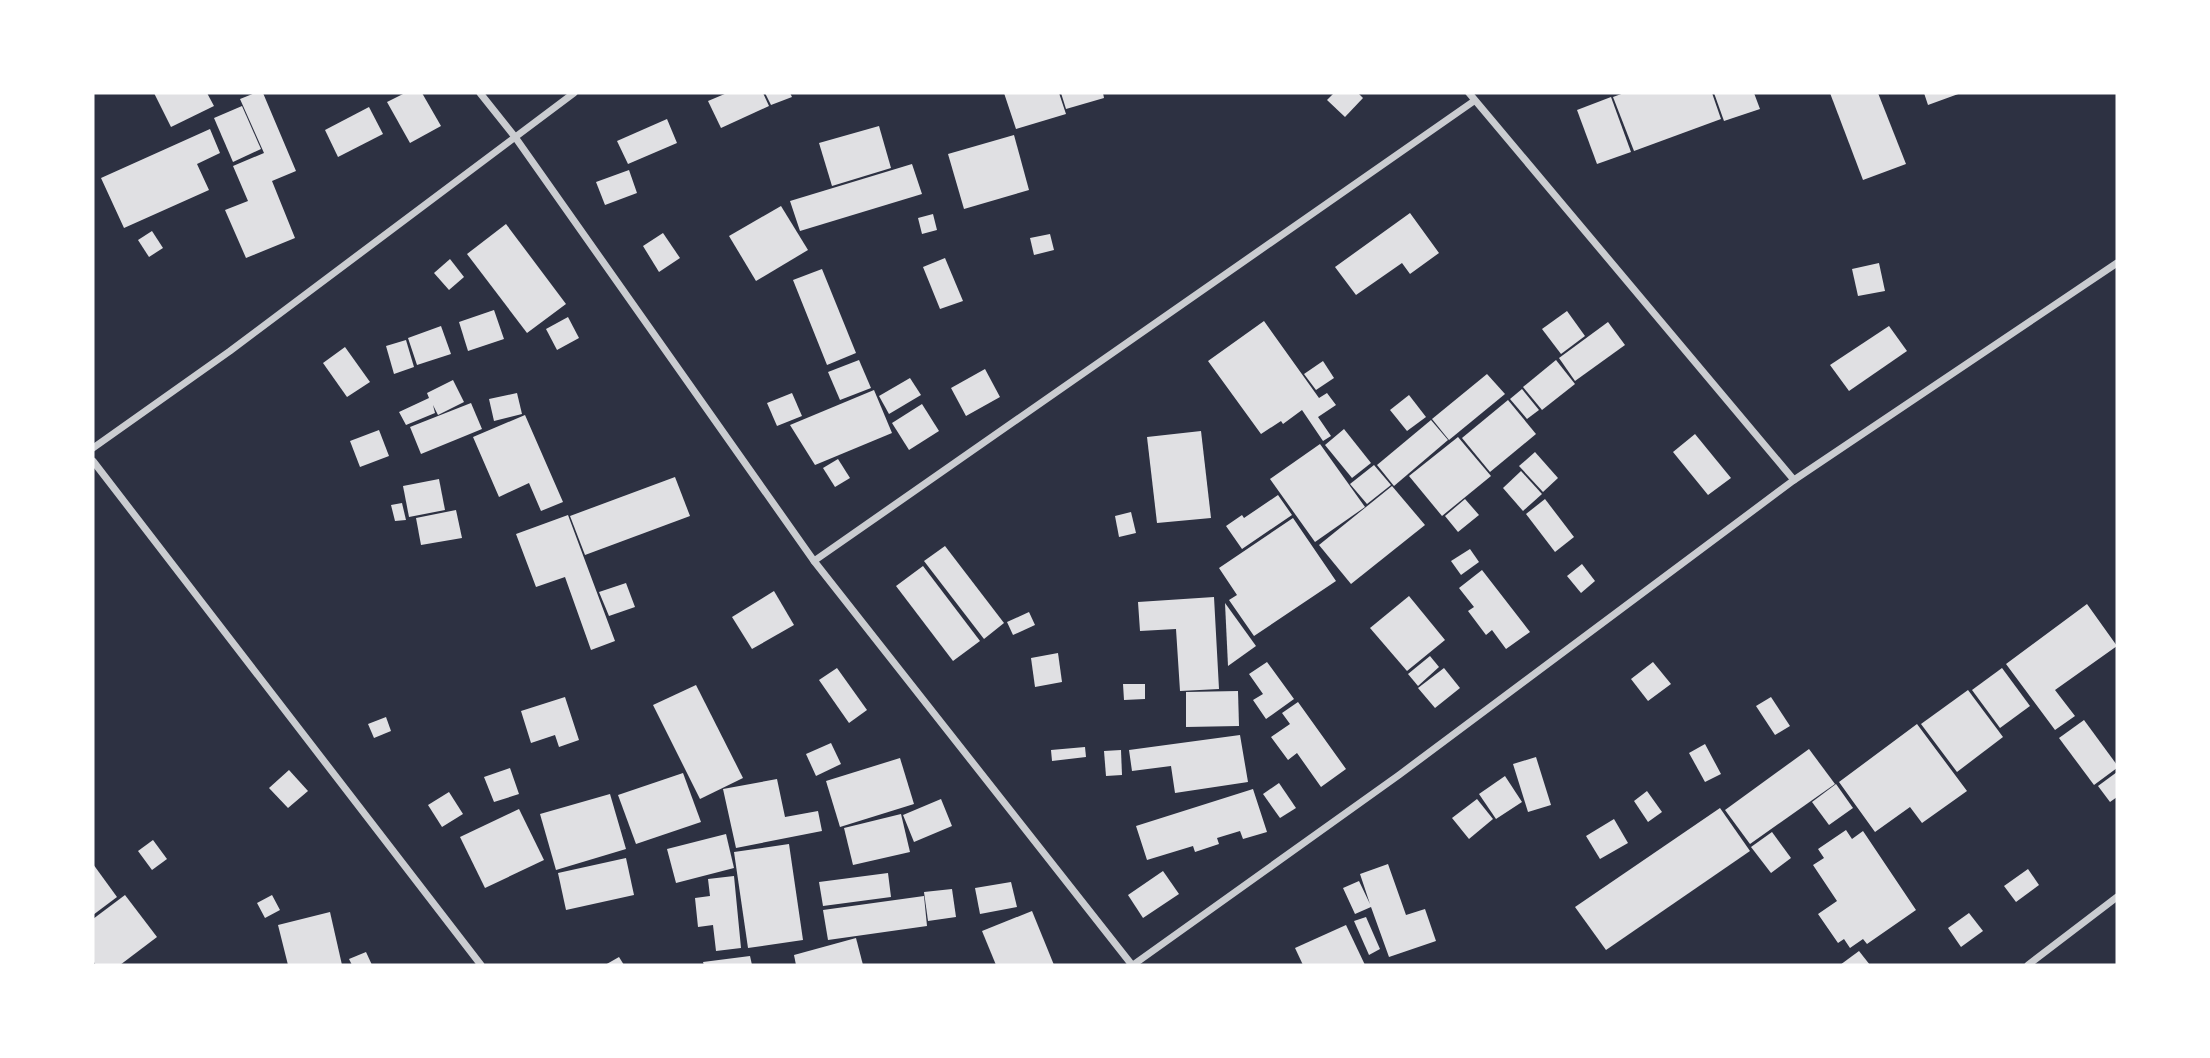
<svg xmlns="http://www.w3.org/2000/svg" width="2210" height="1058" viewBox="0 0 2210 1058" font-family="Mulish,sans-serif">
<rect width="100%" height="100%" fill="#2d3142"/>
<g fill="#e0e0e3">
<path d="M154,93H207L214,106L171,127Z"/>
<path d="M255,93H263L296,171L272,181L295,238L246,258L225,210L248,201L233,166L264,153L240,99Z"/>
<path d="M405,93H422L441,126L410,143L387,102Z"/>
<path d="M727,93H763L769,106L721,128L708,101Z"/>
<path d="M765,93H790L792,97L771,105Z"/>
<path d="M1004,93H1059L1066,114L1016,129Z"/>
<path d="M1061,93H1103L1104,98L1066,109Z"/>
<path d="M1334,93H1358L1363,98L1345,117L1327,100Z"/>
<path d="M1624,93H1712L1721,119L1634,151L1613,97Z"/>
<path d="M1714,93H1754L1760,109L1724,121Z"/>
<path d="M1830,93H1878L1906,164L1863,180Z"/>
<path d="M1924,93H1961L1928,105Z"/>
<path d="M1611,97L1631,152L1597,164L1577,110Z"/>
<path d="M242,106L261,149L233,162L214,118Z"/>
<path d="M369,107L383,134L338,157L325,130Z"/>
<path d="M667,119L677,143L628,164L617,141Z"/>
<path d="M879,126L891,168L832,186L819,143Z"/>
<path d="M210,129L220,153L197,164L209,190L124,228L101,178Z"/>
<path d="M1014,135L1029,190L964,209L948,154Z"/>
<path d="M912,164L922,194L800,231L790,201Z"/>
<path d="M629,170L637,193L605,205L596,182Z"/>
<path d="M781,206L808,250L756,281L729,236Z"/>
<path d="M1410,213L1439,253L1410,274L1402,263L1356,295L1335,267Z"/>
<path d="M933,214L937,230L922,234L918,218Z"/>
<path d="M506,224L566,304L527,333L467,254Z"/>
<path d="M152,231L163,248L149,257L138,240Z"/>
<path d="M663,233L680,258L659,272L643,246Z"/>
<path d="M1050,234L1054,250L1034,255L1030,238Z"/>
<path d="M945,258L963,301L940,309L923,267Z"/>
<path d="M450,259L464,277L449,290L434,273Z"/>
<path d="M1879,263L1885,291L1858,296L1852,269Z"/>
<path d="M822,269L856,353L827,365L793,280Z"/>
<path d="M494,310L504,339L468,351L459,322Z"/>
<path d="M1567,311L1585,336L1561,354L1542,329Z"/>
<path d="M568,317L579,338L557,350L546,329Z"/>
<path d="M1264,321L1319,398L1327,393L1336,405L1318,417L1331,436L1323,441L1302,410L1283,424L1281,421L1261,434L1208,361Z"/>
<path d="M1608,322L1625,345L1575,381L1559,358Z"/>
<path d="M441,326L451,354L417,365L408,338Z"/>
<path d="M1889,326L1907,351L1849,391L1830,365Z"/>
<path d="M406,340L414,367L394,374L386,346Z"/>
<path d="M345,347L370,382L347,397L323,363Z"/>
<path d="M859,360L871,388L840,400L828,372Z"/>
<path d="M1556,360L1575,384L1542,410L1523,387Z"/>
<path d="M1323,361L1334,378L1316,390L1304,374Z"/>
<path d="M985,369L1000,397L966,416L951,388Z"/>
<path d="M1487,374L1505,394L1449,440L1432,419Z"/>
<path d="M910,378L921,395L889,414L879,396Z"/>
<path d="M453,380L464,402L438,415L433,405L435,413L406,425L399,412L429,398L427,393Z"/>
<path d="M1522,389L1539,410L1527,419L1510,399Z"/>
<path d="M874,390L892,433L815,465L790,425Z"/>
<path d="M517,393L522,414L494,421L489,399Z"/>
<path d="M792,393L802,416L777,426L767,403Z"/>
<path d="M1409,395L1426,417L1407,431L1390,410Z"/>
<path d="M1508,400L1536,434L1490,472L1462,438Z"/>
<path d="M471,403L482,429L421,454L410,427Z"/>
<path d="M922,404L939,431L909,450L892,423Z"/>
<path d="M525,415L563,502L541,511L529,483L499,497L473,437Z"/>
<path d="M1431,420L1448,440L1394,486L1377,465Z"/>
<path d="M1344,429L1371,463L1352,478L1325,445Z"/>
<path d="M379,430L389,456L360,467L350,441Z"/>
<path d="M1201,431L1211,518L1157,523L1147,437Z"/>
<path d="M1695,434L1731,478L1708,495L1673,452Z"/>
<path d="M1458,437L1491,476L1442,516L1409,476Z"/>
<path d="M1320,444L1365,507L1315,542L1270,479Z"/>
<path d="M1535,452L1558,478L1543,492L1519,466Z"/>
<path d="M838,459L850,478L835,487L823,468Z"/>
<path d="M1374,465L1391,485L1367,504L1350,484Z"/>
<path d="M1521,471L1542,494L1523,511L1503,488Z"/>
<path d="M675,477L690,516L585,555L570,516Z"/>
<path d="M439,479L445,510L409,517L403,486Z"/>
<path d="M1392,486L1425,525L1351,584L1319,545Z"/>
<path d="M1278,495L1292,515L1242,549L1226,526L1242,515L1244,518Z"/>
<path d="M1465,499L1479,515L1458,532L1445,516Z"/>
<path d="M1545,499L1574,537L1555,552L1526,514Z"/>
<path d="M402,503L406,520L395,521L391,505Z"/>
<path d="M456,510L462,538L421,545L416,518Z"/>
<path d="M1131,512L1136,533L1119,537L1115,516Z"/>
<path d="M568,515L615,641L591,650L565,577L536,587L516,534Z"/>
<path d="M1293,518L1336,581L1254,636L1229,600L1237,595L1219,568Z"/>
<path d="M945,546L1004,623L984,639L924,561Z"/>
<path d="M1470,549L1479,562L1461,575L1451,561Z"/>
<path d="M1582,564L1595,581L1581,593L1567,576Z"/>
<path d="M923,566L980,641L953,661L896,586Z"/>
<path d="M1482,570L1530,632L1506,649L1492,630L1486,635L1468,611L1474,607L1459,588Z"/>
<path d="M626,583L635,607L609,616L599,592Z"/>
<path d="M774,591L794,625L752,649L732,617Z"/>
<path d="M1409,596L1445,640L1407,671L1370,628Z"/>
<path d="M1214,597L1219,689L1180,691L1176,629L1140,631L1138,602Z"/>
<path d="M1225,603L1256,646L1228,666Z"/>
<path d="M2087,604L2117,646L2055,690L2075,716L2055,730L2006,664Z"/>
<path d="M1029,612L1035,625L1013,635L1007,622Z"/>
<path d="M1058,653L1062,682L1035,687L1031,658Z"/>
<path d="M1430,656L1439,667L1418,686L1408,674Z"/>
<path d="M1267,662L1294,699L1266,719L1253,700L1263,694L1249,674Z"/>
<path d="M1653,662L1671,684L1648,701L1631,679Z"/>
<path d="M837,668L867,710L849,723L819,680Z"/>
<path d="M1444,668L1460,688L1435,708L1418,688Z"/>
<path d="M2002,668L2030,706L2000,728L1972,690Z"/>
<path d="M1123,684H1145V699L1124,700Z"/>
<path d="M696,685L743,778L700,799L653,705Z"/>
<path d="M1968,690L2003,737L1957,772L1921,724Z"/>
<path d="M1238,691L1239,726L1186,727V692Z"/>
<path d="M565,697L579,740L559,747L555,735L531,743L521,711Z"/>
<path d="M1771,697L1790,726L1775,735L1756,706Z"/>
<path d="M1298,702L1346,769L1321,787L1297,753L1288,760L1271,737L1290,724L1282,713Z"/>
<path d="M386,717L391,731L374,738L368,724Z"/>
<path d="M2084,720L2117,765V768L2094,785L2059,738Z"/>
<path d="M1917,724L1967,791L1922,823L1910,807L1875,832L1839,782Z"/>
<path d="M1240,735L1248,782L1175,793L1171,766L1132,771L1129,750Z"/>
<path d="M831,743L841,764L816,776L806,754Z"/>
<path d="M1705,744L1721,774L1705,782L1689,753Z"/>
<path d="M1085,747L1086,757L1052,761L1051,750Z"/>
<path d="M1809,749L1835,784L1750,844L1725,810Z"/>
<path d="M1121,750L1122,775L1106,776L1104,751Z"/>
<path d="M1536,757L1551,805L1528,812L1513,764Z"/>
<path d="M900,758L914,804L840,827L826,781Z"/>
<path d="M510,768L519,794L494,802L484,777Z"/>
<path d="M289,770L308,791L288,808L269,788Z"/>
<path d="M2117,772V797L2110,802L2098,786Z"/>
<path d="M683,773L701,822L636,844L618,795Z"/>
<path d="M1505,776L1522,802L1496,819L1479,794Z"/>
<path d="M777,779L785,817L818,811L822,831L736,848L723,789Z"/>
<path d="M1279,783L1296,808L1280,818L1263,794Z"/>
<path d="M1836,784L1853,808L1829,825L1812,802Z"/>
<path d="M1253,789L1267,832L1243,839L1240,831L1217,838L1219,844L1195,852L1193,846L1147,860L1136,826Z"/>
<path d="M1647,791L1662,812L1648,822L1634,801Z"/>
<path d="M449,792L463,814L442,827L428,805Z"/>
<path d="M610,794L626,849L556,870L540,814Z"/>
<path d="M941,799L952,826L914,842L903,815Z"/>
<path d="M1477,799L1493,819L1469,839L1452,818Z"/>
<path d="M1720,808L1750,851L1606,950L1575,907Z"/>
<path d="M519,809L544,860L485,888L460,837Z"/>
<path d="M901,814L910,852L853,865L844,828Z"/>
<path d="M1614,819L1628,843L1600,859L1586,836Z"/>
<path d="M1846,830L1852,839L1863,831L1916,910L1867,944L1863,939L1850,948L1844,939L1838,943L1818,914L1837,901L1813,865L1824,858L1818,849Z"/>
<path d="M1772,832L1791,858L1771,873L1751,847Z"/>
<path d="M726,834L734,868L676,883L667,849Z"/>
<path d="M153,840L167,859L152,870L138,851Z"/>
<path d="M789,844L803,940L748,948L734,852Z"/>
<path d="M626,858L634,895L566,910L558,873Z"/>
<path d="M93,864L117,897L93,915Z"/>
<path d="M1388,864L1406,915L1425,909L1436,941L1389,957L1371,907L1355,914L1343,888L1359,881L1370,904L1360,874Z"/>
<path d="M2028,869L2039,885L2016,902L2004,886Z"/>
<path d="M1163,871L1179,894L1143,918L1128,895Z"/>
<path d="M888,873L891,897L823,906L819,882Z"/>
<path d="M734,876L741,948L716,951L713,925L698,927L695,898L710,896L708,879Z"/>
<path d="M1011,882L1017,907L980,914L975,888Z"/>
<path d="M952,889L956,917L928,921L924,892Z"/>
<path d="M125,895L157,937L120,965H96L93,961V919Z"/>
<path d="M272,895L280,910L265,918L257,903Z"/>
<path d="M924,896L927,926L828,940L823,910Z"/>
<path d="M1032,911L1054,965H996L982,931Z"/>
<path d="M330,912L342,965H288L278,925Z"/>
<path d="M1969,913L1983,931L1961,947L1948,928Z"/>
<path d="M1366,917L1380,949L1369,955L1354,921Z"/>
<path d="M1346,925L1365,965H1303L1295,948Z"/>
<path d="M856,938L863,965H796L794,955Z"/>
<path d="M1859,951L1870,965H1840Z"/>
<path d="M366,952L372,965H352L349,959Z"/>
<path d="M750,956L752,965H704L703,962Z"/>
<path d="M619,957L624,965H605Z"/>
</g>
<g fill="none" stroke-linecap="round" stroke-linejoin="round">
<g stroke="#caccd0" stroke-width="7">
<path d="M480,93L515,137L814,561L1132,965"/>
<path d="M1469,93L1794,480"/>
<path d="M93,448L230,351L574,93"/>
<path d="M93,461L481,965"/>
<path d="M814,561L1474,101"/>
<path d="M1133,965L1399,775L1794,480L2117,263"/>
<path d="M2028,965L2117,897"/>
</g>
</g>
<rect width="2210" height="1058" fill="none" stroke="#ffffff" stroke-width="189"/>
</svg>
